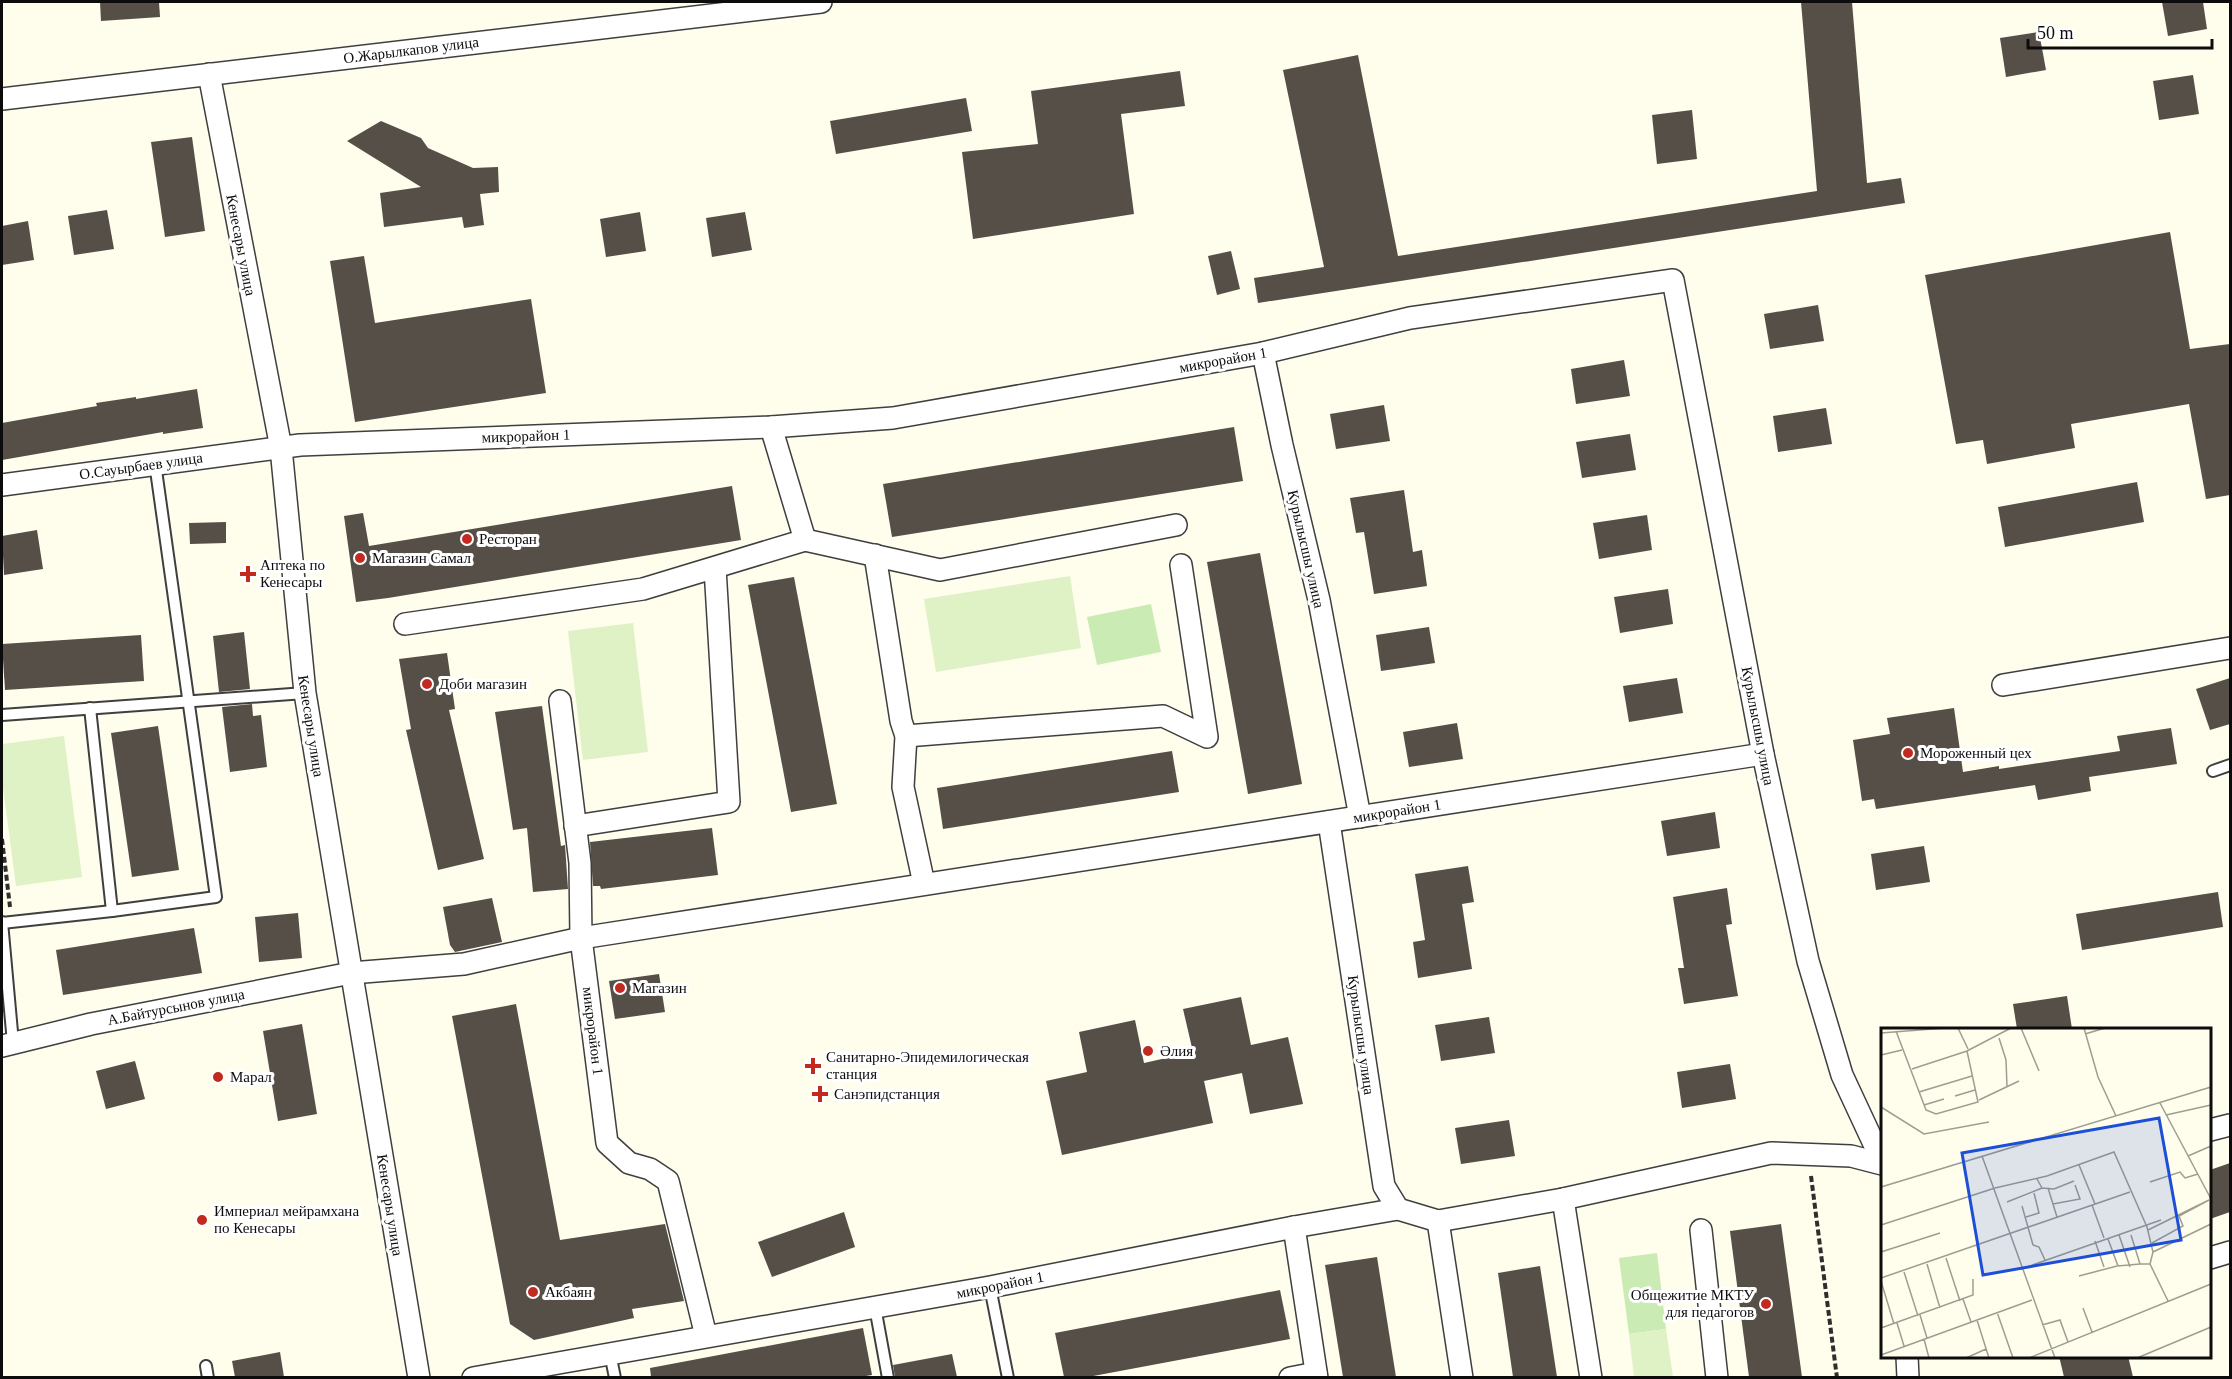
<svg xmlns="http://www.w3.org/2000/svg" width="2232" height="1379" viewBox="0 0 2232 1379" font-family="'Times New Roman',serif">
<rect width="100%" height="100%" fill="#fffdec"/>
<g fill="#cbebb4">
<path d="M1151,604L1161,652L1097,665L1087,617Z"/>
<path d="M1657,1253L1666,1329L1629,1334L1619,1258Z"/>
</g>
<g fill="#def2c6">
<path d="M1070,576L1081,648L936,672L924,599Z"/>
<path d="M633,623L648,752L583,760L568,631Z"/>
<path d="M64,736L82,877L16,886L2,780V744Z"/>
<path d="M1666,1329L1673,1377H1634L1629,1334Z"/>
</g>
<g fill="#564f48">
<path d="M100,2H159L160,17L101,21Z"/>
<path d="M1801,2H1852L1867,183L1901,178L1905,203L1258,303L1254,278L1324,267L1283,70L1358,55L1398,256L1817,191Z"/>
<path d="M2162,2H2203L2207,29L2168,36Z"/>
<path d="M2039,32L2046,70L2006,77L2000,38Z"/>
<path d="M1180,71L1185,106L1121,114L1134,214L973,239L962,152L1038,144L1031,91Z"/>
<path d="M2193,75L2199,114L2159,120L2153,81Z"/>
<path d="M966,98L972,131L836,154L830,121Z"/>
<path d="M1692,110L1697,159L1657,164L1652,115Z"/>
<path d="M381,121L421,138L428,148L473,168L498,167L499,192L480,194L484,225L464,228L462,217L384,227L380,193L421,187L347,141Z"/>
<path d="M192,137L205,231L165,237L151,142Z"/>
<path d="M107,210L114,249L74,255L68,216Z"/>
<path d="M640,212L646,251L606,257L600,219Z"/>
<path d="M745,212L752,250L712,257L706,218Z"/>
<path d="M28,221L34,260L2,265V226Z"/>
<path d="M2170,232L2190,349L2230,344V495L2206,499L2189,404L2071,424L2075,448L1987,464L1983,440L1956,444L1925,275Z"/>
<path d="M1231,251L1240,289L1217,295L1208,256Z"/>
<path d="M364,256L375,323L531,299L546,393L355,422L330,261Z"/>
<path d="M1818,305L1824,341L1770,349L1764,314Z"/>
<path d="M1624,360L1630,396L1576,404L1571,369Z"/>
<path d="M197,389L203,428L163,434V432L2,460V423L97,406L96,403L136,397V399Z"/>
<path d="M1384,405L1390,441L1336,449L1330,414Z"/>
<path d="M1826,408L1832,444L1778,452L1773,416Z"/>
<path d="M1234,427L1243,481L892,537L883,484Z"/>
<path d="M1630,434L1636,470L1582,478L1576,442Z"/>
<path d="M2137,482L2144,522L2005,547L1998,507Z"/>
<path d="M732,486L741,540L388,598L356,602L344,516L363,513L369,546Z"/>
<path d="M1404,490L1413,552L1422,550L1427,586L1374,594L1364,532L1356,533L1350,498Z"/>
<path d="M1647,515L1652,550L1599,559L1593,523Z"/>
<path d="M226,522V543L190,544L189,523Z"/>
<path d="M37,530L43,569L4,575L2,536Z"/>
<path d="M1260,553L1302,784L1248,794L1207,562Z"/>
<path d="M794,577L837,804L791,812L748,585Z"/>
<path d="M1668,589L1673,624L1620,633L1614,597Z"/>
<path d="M1429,627L1435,663L1381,671L1376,635Z"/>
<path d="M244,632L250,689L219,692L213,636Z"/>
<path d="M141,635L144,681L5,690L2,644Z"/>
<path d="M447,653L455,709L449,710L484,859L438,870L406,730L411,729L399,659Z"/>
<path d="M1677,678L1683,713L1629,722L1623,686Z"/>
<path d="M2230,678V724L2210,730L2196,689Z"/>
<path d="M252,704L253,716L261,715L267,767L230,772L222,707Z"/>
<path d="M542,706L561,846L565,845L568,889L533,892L527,828L513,830L495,712Z"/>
<path d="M1954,708L1963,772L1999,766V769L2120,751L2117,736L2171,728L2177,764L2089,777L2091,791L2038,800L2035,785L1876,809L1874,799L1862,801L1853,740L1890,734L1887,718Z"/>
<path d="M1457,723L1463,759L1409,767L1403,732Z"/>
<path d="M158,726L179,870L132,877L111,733Z"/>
<path d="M1172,751L1179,792L943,829L937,788Z"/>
<path d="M1715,812L1720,848L1667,856L1661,821Z"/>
<path d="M712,828L718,875L601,889L600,886H593L590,842Z"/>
<path d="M1924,846L1930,882L1876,890L1871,854Z"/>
<path d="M1468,866L1474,902L1462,904L1472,969L1418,978L1413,942L1425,940L1415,874Z"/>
<path d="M1727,888L1732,924L1726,925L1738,996L1684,1004L1678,968H1684L1673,897Z"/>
<path d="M2218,892L2223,927L2082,950L2076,914Z"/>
<path d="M492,898L502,942L455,952L450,945L443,907Z"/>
<path d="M298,913L302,958L259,962L255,917Z"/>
<path d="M194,928L202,973L63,995L56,950Z"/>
<path d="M659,974L665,1012L615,1019L609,981Z"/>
<path d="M2067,996L2072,1029H2017L2013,1004Z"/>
<path d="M1241,997L1251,1045L1288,1037L1303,1104L1250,1114L1242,1073L1204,1081L1213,1123L1062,1155L1046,1081L1087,1072L1079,1032L1135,1020L1144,1063L1193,1052L1183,1009Z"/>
<path d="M516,1004L560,1240L665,1224L684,1301L632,1309L634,1318L534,1340L510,1324L452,1016Z"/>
<path d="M1489,1017L1495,1053L1441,1061L1435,1025Z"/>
<path d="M302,1024L317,1114L278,1121L263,1031Z"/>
<path d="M135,1061L145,1099L106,1109L96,1071Z"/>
<path d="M1730,1064L1736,1099L1682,1108L1677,1072Z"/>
<path d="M1509,1120L1515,1156L1461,1164L1455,1128Z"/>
<path d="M2230,1163V1212L2210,1219V1170Z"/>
<path d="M844,1212L855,1247L772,1277L758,1242Z"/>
<path d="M1781,1224L1802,1377H1749L1730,1231Z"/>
<path d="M1377,1257L1396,1377H1343L1325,1265Z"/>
<path d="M1540,1266L1557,1377H1513L1498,1273Z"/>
<path d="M1280,1290L1290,1339L1088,1377H1064L1055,1333Z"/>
<path d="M863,1328L872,1375L860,1377H651L650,1368Z"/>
<path d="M280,1352L284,1377H235L232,1361Z"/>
<path d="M952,1354L957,1377H895L893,1365Z"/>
<path d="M2059,1356H2128L2133,1377H2064Z"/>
</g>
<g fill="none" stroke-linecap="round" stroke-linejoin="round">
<g stroke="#3f3f3f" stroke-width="14">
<g id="lane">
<path d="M90,708L112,911"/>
<path d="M2,715L305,693"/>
<path d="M2213,771L2230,765"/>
<path d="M2,922L13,1043"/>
<path d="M2,923L112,911L216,897L155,463"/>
<path d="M990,1287L1008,1378"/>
<path d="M875,1307L888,1378"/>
<path d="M610,1353L615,1378"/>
<path d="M206,1366L208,1378"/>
</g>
</g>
<g stroke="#3f3f3f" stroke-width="24">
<g id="street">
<path d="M209,74L281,448L305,693L419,1378"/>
<path d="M2,99L821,2"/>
<path d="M1263,353L1282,445L1319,600L1360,817"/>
<path d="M2,485L300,445L771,427L893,418L1263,353L1410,318L1673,280L1763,754L1808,961L1842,1075L1882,1161"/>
<path d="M805,540L940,570L1176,525"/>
<path d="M875,555L901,721L906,736L903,787L924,884"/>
<path d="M405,624L643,589L805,540L771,427"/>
<path d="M2003,685L2230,648"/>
<path d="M560,701L580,863L581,938L607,1143L629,1163L650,1169L668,1181L706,1336"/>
<path d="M906,736L1163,716L1207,737L1181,565"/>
<path d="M1329,822L1384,1186L1398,1209"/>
<path d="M575,826L729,802L715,568"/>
<path d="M2,1046L91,1024L351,973L464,964L581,938L1763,754"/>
<path d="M2210,1130L2230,1125"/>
<path d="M1563,1199L1591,1378"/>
<path d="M1438,1221L1462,1378"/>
<path d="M1294,1227L1317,1378"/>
<path d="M1701,1230L1717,1378"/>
<path d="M2210,1258L2230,1252"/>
<path d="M1907,1356L1908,1378"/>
<path d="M473,1378L990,1287L1294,1227L1398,1209L1438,1221L1563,1199L1771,1153L1851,1156L1882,1164"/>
<path d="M1290,1378L1316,1373"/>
</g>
</g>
<g stroke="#2e2e2e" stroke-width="4" stroke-dasharray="6 3" stroke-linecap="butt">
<path d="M2,839L10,907"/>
<path d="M1811,1176L1837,1378"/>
</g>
<use href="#lane" stroke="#fff" stroke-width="10"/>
<use href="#street" stroke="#fff" stroke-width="21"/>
</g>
<g fill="#c2291f" stroke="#fff" stroke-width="2">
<circle cx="467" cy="539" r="6"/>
<circle cx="360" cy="558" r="6"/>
<path d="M245 565h6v6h6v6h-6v6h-6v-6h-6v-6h6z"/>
<circle cx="427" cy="684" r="6"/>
<circle cx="1908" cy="753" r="6"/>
<circle cx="620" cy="988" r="6"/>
<circle cx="1148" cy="1051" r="6"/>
<path d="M810 1057h6v6h6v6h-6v6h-6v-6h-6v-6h6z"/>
<circle cx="218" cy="1077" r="6"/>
<path d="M817 1085h6v6h6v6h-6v6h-6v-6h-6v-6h6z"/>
<circle cx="202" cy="1220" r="6"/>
<circle cx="533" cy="1292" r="6"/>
<circle cx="1766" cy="1304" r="6"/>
</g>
<g text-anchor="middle" stroke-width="6" stroke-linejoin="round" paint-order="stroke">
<g font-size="15" fill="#0c0c0c" stroke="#fff">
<text transform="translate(411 50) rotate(-7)" y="5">О.Жарылкапов улица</text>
<text transform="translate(241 245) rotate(79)" y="5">Кенесары улица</text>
<text transform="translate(1223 360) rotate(-10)" y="5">микрорайон 1</text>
<text transform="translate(526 436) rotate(-2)" y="5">микрорайон 1</text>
<text transform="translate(141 466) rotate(-8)" y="5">О.Сауырбаев улица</text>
<text transform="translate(1306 549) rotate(77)" y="5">Курылысшы улица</text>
<text transform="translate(311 726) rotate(81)" y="5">Кенесары улица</text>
<text transform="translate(1758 726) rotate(79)" y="5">Курылысшы улица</text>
<text transform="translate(1397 811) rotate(-9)" y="5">микрорайон 1</text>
<text transform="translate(176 1007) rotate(-11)" y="5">А.Байтурсынов улица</text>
<text transform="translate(593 1031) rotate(83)" y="5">микрорайон 1</text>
<text transform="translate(1361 1035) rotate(82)" y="5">Курылысшы улица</text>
<text transform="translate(390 1205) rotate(81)" y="5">Кенесары улица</text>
<text transform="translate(1000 1285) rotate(-11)" y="5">микрорайон 1</text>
</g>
<g font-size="15" fill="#0c0c0c" stroke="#fff" text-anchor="start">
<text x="479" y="544">Ресторан</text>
<text x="372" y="563">Магазин Самал</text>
<text x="260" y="570">Аптека по<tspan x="260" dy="17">Кенесары</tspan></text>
<text x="439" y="689">Доби магазин</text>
<text x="1920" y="758">Мороженный цех</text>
<text x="632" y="993">Магазин</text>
<text x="1160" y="1056">Әлия</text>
<text x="826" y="1062">Санитарно-Эпидемилогическая<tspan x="826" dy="17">станция</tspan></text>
<text x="230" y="1082">Марал</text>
<text x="834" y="1099">Санэпидстанция</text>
<text x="214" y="1216">Империал мейрамхана<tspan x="214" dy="17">по Кенесары</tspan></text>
<text x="545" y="1297">Акбаян</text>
<text x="1754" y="1300" text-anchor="end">Общежитие МКТУ<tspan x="1754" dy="17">для педагогов</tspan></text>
</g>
</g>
<g transform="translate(1881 1028)">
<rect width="330" height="330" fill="#fffdec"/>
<path fill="none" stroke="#9e9d92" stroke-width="1.5" d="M77,0L87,21M140,0L158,43M203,0L217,49L235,88M15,3L45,82L55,86L97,74L86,23M0,5L64,0M204,6L224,0M118,10L125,32L126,59M0,27L21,22M31,41L86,23L130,0M38,64L91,48M74,68L94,62M98,72L138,53M279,75L330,171M43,77L63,71M0,79L43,106L108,94M285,87L330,77M101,128L174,330M307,128L330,118M198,137L214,176M269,154L299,144L304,150L317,146M0,159L330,59M161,160L173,161L193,153M167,160L176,189M126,174L161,160L156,151M172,176L199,171L194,157M211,177L223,210M141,178L152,217L158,219L164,232M145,189L158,185L153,165M0,197L114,160L166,148L233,124L266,199L272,224L269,236L287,273M267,202L328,172M238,207L249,239M250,207L259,236H269M227,211L237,238L259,236M214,213L223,239M271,215L302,198L298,188L328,172M0,224L59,205M272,224L330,196M65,230L79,273M46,236L59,280M140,241L280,192M23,244L37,288M198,248L236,238M0,250L249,164M0,253L13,296M82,271L90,294M202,280L211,304M116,284L132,330M39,287L46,310M96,292L108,330M16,295L23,318M161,297L179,292L187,314M0,300L92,267V251M43,311L48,330M0,327L151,272M85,330L105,321M148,330L330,256M256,330L330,299"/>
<path fill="#1d4ed8" fill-opacity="0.15" stroke="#1d4ed8" stroke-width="3" d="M278,90L300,212L102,247L81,125Z"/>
<rect width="330" height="330" fill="none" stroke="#0c0c0c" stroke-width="3"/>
</g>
<rect width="2232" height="1379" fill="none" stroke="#0c0c0c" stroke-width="6"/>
<path d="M2028 39v9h184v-9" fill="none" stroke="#0c0c0c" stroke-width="3"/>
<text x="2037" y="39" font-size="18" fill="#0c0c0c" stroke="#ffffff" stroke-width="4.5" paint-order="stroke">50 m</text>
</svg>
